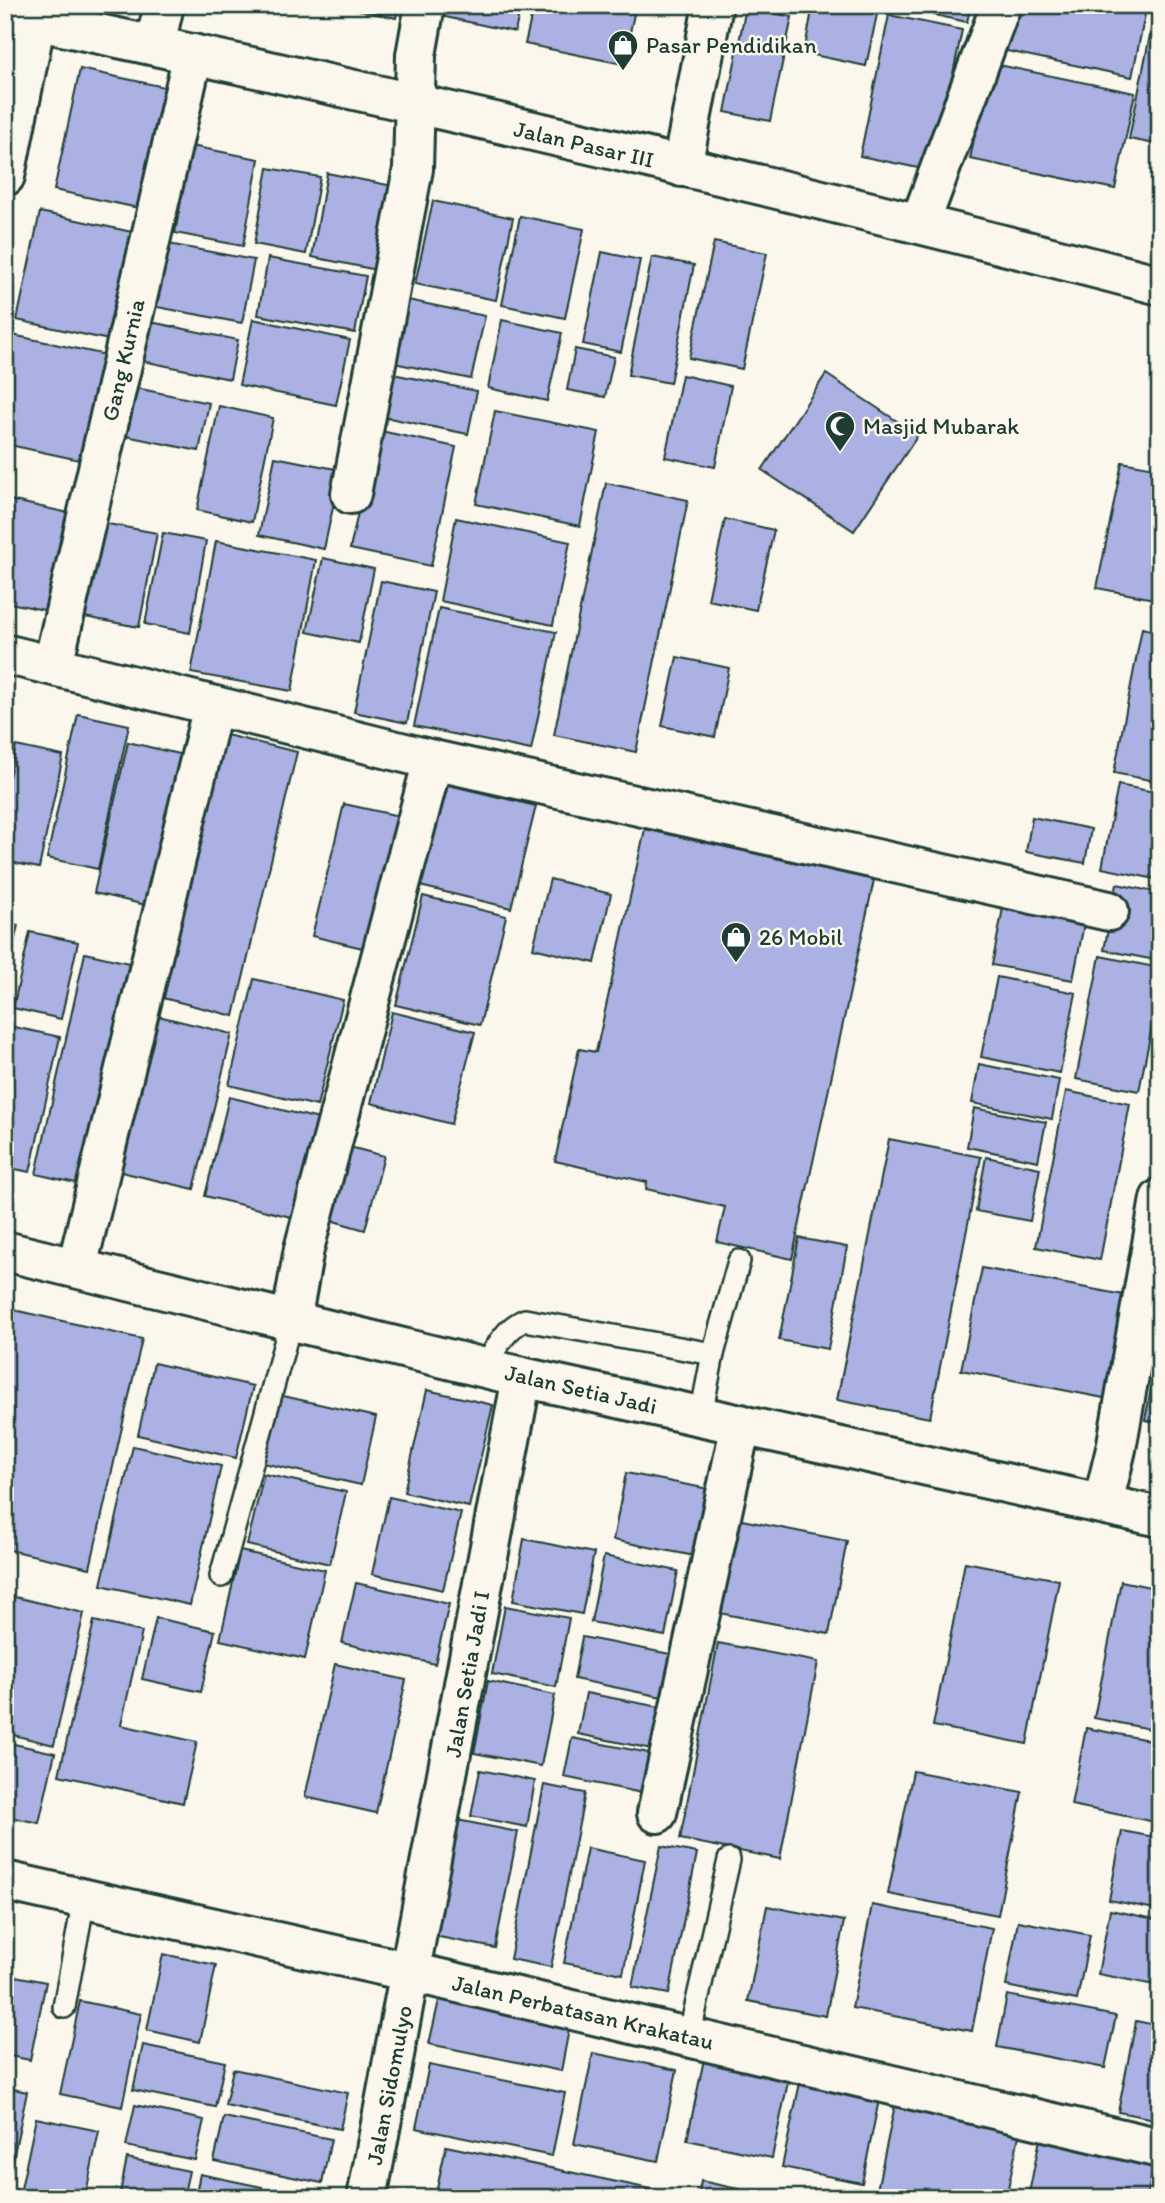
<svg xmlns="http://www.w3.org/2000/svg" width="1165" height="2203" viewBox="0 0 1165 2203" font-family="Itim,sans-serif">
<rect width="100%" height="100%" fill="#fbf7ec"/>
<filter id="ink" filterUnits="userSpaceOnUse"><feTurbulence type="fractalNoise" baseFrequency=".0143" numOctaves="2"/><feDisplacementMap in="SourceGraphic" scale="14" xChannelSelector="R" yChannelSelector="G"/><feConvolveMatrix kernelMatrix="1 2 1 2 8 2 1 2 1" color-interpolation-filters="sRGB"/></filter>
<g filter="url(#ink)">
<g fill="#abb1e2" stroke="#1f3d34" stroke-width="2">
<path d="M237,5H262L261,10Z"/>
<path d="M336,5H399L396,18Z"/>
<path d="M438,5H521L515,32L436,15Z"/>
<path d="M534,5H636L623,64L525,44Z"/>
<path d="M813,5H879L866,66L804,53Z"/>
<path d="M903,5H971L967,22L902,8Z"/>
<path d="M1011,5H1147L1132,77L1002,50Z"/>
<path d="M746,7L792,17L770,121L725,112Z"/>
<path d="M889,15L962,30L933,171L860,156Z"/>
<path d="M1151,30L1160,32V145L1129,139Z"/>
<path d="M989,63L1135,93L1115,189L970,159Z"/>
<path d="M80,69L169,88L143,209L54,190Z"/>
<path d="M191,146L259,159L243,246L175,233Z"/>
<path d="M268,168L320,177L306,254L254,244Z"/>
<path d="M327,173L398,187L382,271L312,257Z"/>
<path d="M433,201L513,218L496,300L415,284Z"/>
<path d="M40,212L132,232L109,340L17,320Z"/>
<path d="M520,216L584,229L565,318L502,305Z"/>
<path d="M714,242L767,253L742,369L689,358Z"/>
<path d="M163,243L254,260L242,323L152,306Z"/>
<path d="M602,252L640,260L621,352L583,344Z"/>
<path d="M652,257L694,265L670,383L628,375Z"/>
<path d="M268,258L366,276L355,333L258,315Z"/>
<path d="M403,299L485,316L471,379L389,362Z"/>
<path d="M253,319L350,340L336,405L239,385Z"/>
<path d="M502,320L562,333L547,401L488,388Z"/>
<path d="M146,321L238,340L230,379L138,360Z"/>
<path d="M8,334L106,355L84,461L5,444Z"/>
<path d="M575,349L614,357L605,397L567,390Z"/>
<path d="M388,373L477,391L468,434L379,416Z"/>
<path d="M826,374L918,435L854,531L762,470Z"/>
<path d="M682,375L731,386L715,467L665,457Z"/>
<path d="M136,388L209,403L199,451L126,436Z"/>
<path d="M219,406L273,418L252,522L197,510Z"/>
<path d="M495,411L599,432L580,526L476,504Z"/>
<path d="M376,430L456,447L431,566L350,549Z"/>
<path d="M275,457L341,470L324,549L259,535Z"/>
<path d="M1122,462L1160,469L1159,600L1097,588Z"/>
<path d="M606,483L688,500L636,752L554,735Z"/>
<path d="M5,499L69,513L49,611L5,602Z"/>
<path d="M456,518L570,542L553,625L440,601Z"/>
<path d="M725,519L774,530L756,610L708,600Z"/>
<path d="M97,522L157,533L139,627L79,616Z"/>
<path d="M163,533L206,541L190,633L145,624Z"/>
<path d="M216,541L316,560L292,691L191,673Z"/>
<path d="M323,558L374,569L359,643L307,632Z"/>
<path d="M381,581L434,592L407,723L354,712Z"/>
<path d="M439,608L556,632L531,750L414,726Z"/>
<path d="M1142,628L1160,632V782L1114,773Z"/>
<path d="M677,657L729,668L715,737L662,726Z"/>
<path d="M78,714L129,725L98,869L47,858Z"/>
<path d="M218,733L297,752L234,1016L155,996Z"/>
<path d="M128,742L183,755L150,906L94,893Z"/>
<path d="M16,746L63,756L39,868L5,861V794Z"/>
<path d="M445,784L536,806L511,908L420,886Z"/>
<path d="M1118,785L1160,793V880L1102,868Z"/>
<path d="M344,804L404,817L371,950L312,936Z"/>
<path d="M1032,817L1091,829L1085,863L1026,852Z"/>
<path d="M645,829L874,880L792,1259L717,1242L725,1207L646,1189L647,1182L555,1161L579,1049L596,1052Z"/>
<path d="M550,879L611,894L595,963L533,948Z"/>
<path d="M1117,884L1160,893V961L1104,950Z"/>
<path d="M423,896L506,916L480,1025L396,1005Z"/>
<path d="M1003,908L1084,924L1073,980L992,965Z"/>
<path d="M5,922L18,925L5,981Z"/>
<path d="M30,932L78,942L61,1019L13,1008Z"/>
<path d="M85,953L129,963L80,1184L36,1174Z"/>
<path d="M1100,956L1160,968V986L1139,1091L1076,1079Z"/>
<path d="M997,977L1076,993L1060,1073L981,1057Z"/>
<path d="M254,979L343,1000L317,1106L229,1085Z"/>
<path d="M392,1012L475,1032L451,1124L371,1103Z"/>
<path d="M146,1013L232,1034L194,1189L108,1169Z"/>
<path d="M5,1025L60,1037L30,1172L5,1167Z"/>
<path d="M979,1064L1059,1080L1052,1119L972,1103Z"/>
<path d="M1066,1091L1130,1104L1100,1260L1036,1247Z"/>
<path d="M229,1097L319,1119L295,1218L205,1196Z"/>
<path d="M974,1108L1046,1122L1038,1161L967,1147Z"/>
<path d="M889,1139L981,1157L930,1418L837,1400Z"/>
<path d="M342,1145L384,1156L365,1230L323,1218Z"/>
<path d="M986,1157L1040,1168L1030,1221L976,1211Z"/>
<path d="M799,1238L847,1247L828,1349L779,1340Z"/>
<path d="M982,1268L1129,1296L1109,1399L961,1370Z"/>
<path d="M5,1308L142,1339L90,1568L5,1549Z"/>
<path d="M1160,1343V1423L1145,1420Z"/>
<path d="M154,1363L253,1386L236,1458L138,1435Z"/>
<path d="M427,1390L493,1405L469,1507L404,1492Z"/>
<path d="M279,1395L376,1417L361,1485L263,1463Z"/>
<path d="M133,1446L221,1466L190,1605L101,1585Z"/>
<path d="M626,1473L714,1490L700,1557L613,1540Z"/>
<path d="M264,1474L346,1492L330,1564L247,1545Z"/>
<path d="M389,1497L461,1513L443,1590L372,1574Z"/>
<path d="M737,1519L847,1541L829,1634L719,1613Z"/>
<path d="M524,1539L594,1553L582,1614L513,1601Z"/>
<path d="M240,1551L325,1570L305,1659L220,1640Z"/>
<path d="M604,1556L678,1571L665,1636L591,1622Z"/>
<path d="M965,1562L1059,1580L1027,1744L933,1726Z"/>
<path d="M1121,1581L1160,1589V1731L1094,1718Z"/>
<path d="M356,1583L449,1604L435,1664L342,1643Z"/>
<path d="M6,1595L84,1613L54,1745L5,1733Z"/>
<path d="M505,1606L569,1618L556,1687L492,1674Z"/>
<path d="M156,1618L215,1631L201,1692L142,1679Z"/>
<path d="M94,1621L142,1632L121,1725L197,1742L183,1803L59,1775Z"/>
<path d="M582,1637L686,1657L677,1700L574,1679Z"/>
<path d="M718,1643L818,1662L780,1859L680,1839Z"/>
<path d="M335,1664L406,1680L376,1813L305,1797Z"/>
<path d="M488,1681L555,1695L541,1766L474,1753Z"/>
<path d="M586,1693L665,1708L657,1750L578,1734Z"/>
<path d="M1086,1728L1160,1742V1823L1071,1805Z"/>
<path d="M572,1738L649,1753L642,1793L564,1777Z"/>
<path d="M5,1742L55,1753L39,1823L5,1816Z"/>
<path d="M480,1770L535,1781L527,1827L471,1816Z"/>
<path d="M913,1771L1022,1792L998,1915L888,1894Z"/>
<path d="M544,1785L585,1793L551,1967L510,1959Z"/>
<path d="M457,1820L518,1832L495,1948L434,1936Z"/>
<path d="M1122,1831L1160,1838V1910L1109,1900Z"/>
<path d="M661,1846L697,1853L669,1994L632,1987Z"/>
<path d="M587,1848L645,1860L623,1974L564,1963Z"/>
<path d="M872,1905L992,1928L972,2031L852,2008Z"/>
<path d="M767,1906L844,1921L826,2016L748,2001Z"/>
<path d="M1110,1910L1160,1920V1986L1098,1974Z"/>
<path d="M1018,1921L1090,1935L1077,2000L1006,1986Z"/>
<path d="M163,1954L216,1965L200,2042L147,2030Z"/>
<path d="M5,1974L46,1982L30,2060L5,2055Z"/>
<path d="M1007,1995L1116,2016L1105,2068L997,2047Z"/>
<path d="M440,1996L570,2024L561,2071L429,2044Z"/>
<path d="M80,2001L141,2014L122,2107L60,2094Z"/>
<path d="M1136,2021L1160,2026V2120L1118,2112Z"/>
<path d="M143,2045L225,2062L215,2107L133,2090Z"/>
<path d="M593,2053L677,2070L658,2161L574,2144Z"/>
<path d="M704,2059L789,2077L772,2158L687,2140Z"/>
<path d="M429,2065L565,2093L552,2156L416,2128Z"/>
<path d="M233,2069L348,2093L340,2129L225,2105Z"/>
<path d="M801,2078L880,2095L862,2183L782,2167Z"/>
<path d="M5,2087L27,2092L6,2192H5Z"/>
<path d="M135,2105L204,2120L195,2160L126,2146Z"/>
<path d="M895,2105L1020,2131L1006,2198H914L877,2190Z"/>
<path d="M224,2117L331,2139L322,2183L214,2161Z"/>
<path d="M36,2118L99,2131L85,2198H19Z"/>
<path d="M1041,2134L1155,2158L1147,2198H1028Z"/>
<path d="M446,2146L660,2191L659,2198H435Z"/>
<path d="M127,2158L189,2171L183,2198H119Z"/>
<path d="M200,2174L262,2187L260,2198H195Z"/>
<path d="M701,2181L780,2198H698Z"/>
</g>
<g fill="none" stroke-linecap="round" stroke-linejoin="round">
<g stroke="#1f3d34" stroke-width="26">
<g id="lane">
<path d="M713,1354L739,1261"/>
<path d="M485,1367C495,1350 505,1328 525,1320L713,1354L701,1415"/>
<path d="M221,1576L291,1321"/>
<path d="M64,2007L84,1899"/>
<path d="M689,2037L729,1860"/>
</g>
</g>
<g stroke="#1f3d34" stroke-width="44">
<g id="street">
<path d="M155,45L164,5"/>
<path d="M682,167L713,5"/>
<path d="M5,176L36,20"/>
<path d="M920,223L1001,5"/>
<path d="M351,494L413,169L416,55L425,5"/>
<path d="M5,654L433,760L1109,911"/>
<path d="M53,665L193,54"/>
<path d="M5,1251L522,1377L1160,1517"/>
<path d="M77,1267L213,706"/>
<path d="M291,1321L304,1249L433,760"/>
<path d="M1103,1503L1116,1449L1160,1199"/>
<path d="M657,1813L741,1424"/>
<path d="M5,1881L411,1972L1160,2148"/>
<path d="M367,2198L522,1377"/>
</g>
</g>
<g stroke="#1f3d34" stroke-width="44">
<path id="secondary" d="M5,14C392,95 777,186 1160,285"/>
</g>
<use href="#lane" stroke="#fbf7ec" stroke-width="21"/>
<use href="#street" stroke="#fbf7ec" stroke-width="38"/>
<use href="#secondary" stroke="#fbf7ec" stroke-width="38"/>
</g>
</g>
<defs>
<g id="shop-pin" transform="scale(1.575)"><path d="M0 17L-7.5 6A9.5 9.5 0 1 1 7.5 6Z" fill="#1f3d34" stroke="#fbf7ec"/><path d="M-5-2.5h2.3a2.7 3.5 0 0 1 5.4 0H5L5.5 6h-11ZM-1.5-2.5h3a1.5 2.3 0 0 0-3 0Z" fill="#fff"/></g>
<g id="mosque-pin" transform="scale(1.575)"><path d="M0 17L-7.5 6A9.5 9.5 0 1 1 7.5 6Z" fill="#1f3d34" stroke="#fbf7ec"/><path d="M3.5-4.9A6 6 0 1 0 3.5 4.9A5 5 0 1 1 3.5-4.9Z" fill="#fff"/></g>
</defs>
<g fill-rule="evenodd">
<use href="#shop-pin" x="623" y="45"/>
<use href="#mosque-pin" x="840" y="426"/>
<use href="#shop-pin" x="736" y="937"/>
</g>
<g text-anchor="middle" stroke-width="5" stroke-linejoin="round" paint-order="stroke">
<g font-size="23" fill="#1f3d34" stroke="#fbf7ec" text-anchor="start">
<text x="646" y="53">Pasar Pendidikan</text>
<text x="863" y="434">Masjid Mubarak</text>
<text x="759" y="945">26 Mobil</text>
</g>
<g font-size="23" fill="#1f3d34" stroke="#fbf7ec">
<text transform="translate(584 144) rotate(13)" y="8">Jalan Pasar III</text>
<text transform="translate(123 360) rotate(-77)" y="8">Gang Kurnia</text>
<text transform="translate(581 1389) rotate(13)" y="8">Jalan Setia Jadi</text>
<text transform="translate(467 1674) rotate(-80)" y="8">Jalan Setia Jadi I</text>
<text transform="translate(583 2012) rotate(13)" y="8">Jalan Perbatasan Krakatau</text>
<text transform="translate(389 2085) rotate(-79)" y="8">Jalan Sidomulyo</text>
</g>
</g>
<rect width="1165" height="2203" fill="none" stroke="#fbf7ec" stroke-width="28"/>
<rect x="14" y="14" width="1137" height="2175" fill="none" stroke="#1f3d34" stroke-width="2.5" filter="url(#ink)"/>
</svg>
